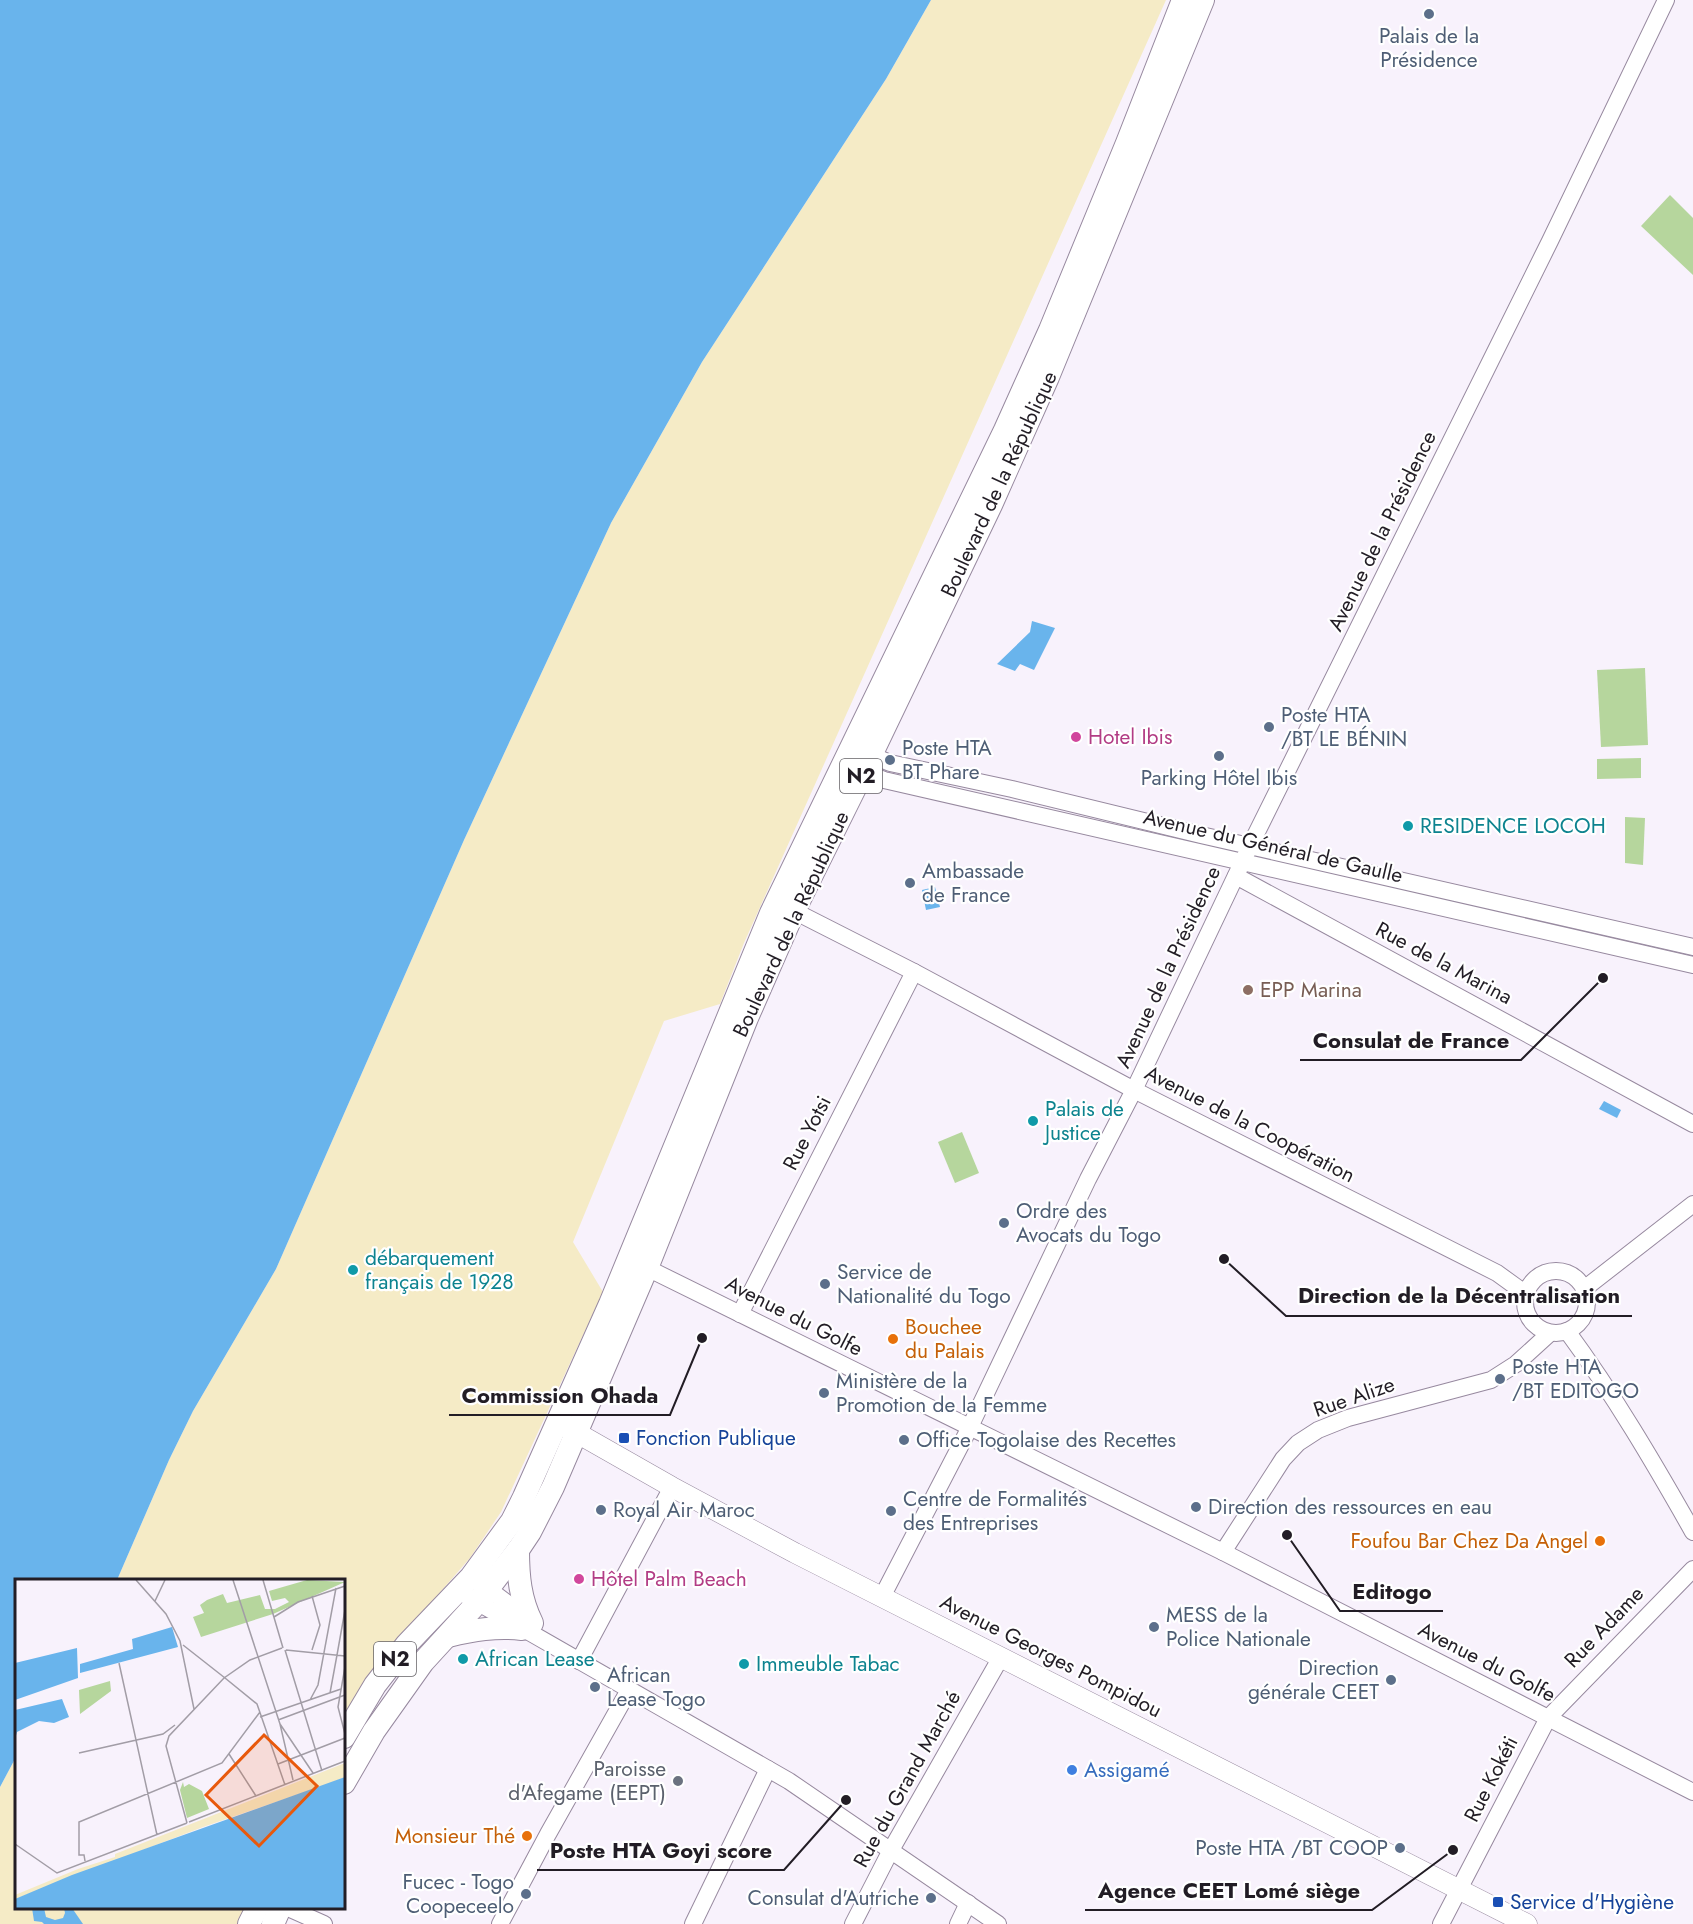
<svg xmlns="http://www.w3.org/2000/svg" width="1693" height="1924" viewBox="0 0 1693 1924" font-family="Jost,sans-serif">
<rect width="100%" height="100%" fill="#f8f2fc"/>
<g fill="#b6d69d">
<path d="M1670,195L1693,218V275L1641,226Z"/>
<path d="M1645,668L1648,745L1601,747L1597,670Z"/>
<path d="M1641,758V778L1597,779V759Z"/>
<path d="M1625,817L1645,818L1643,865L1625,863Z"/>
<path d="M962,1132L979,1173L955,1183L938,1142Z"/>
</g>
<g fill="#f5ebc6">
<path d="M931,0H1166L744,943L720,1004L664,1021L573,1242L603,1292L501,1512L470,1558L403,1635L344,1721V1580H117L169,1460L193,1411L276,1269L464,840L611,523L702,362L886,79Z"/>
<path d="M16,1757V1908H247L240,1924H0V1787Z"/>
</g>
<g fill="#69b4ec">
<path d="M0,0H931L886,79L702,362L611,523L464,840L276,1269L193,1411L169,1460L117,1580H16V1757L0,1787Z"/>
<path d="M1032,621L1055,628L1034,670L1020,664L1015,671L997,664L1030,632Z"/>
<path d="M935,887L940,907L926,910L922,890Z"/>
<path d="M1604,1101L1621,1110L1617,1118L1599,1109Z"/>
<path d="M32,1908H44L46,1917L55,1920L63,1918L65,1913L64,1908H72L83,1924H44L42,1922L34,1921Z"/>
</g>
<g fill="none" stroke-linecap="round" stroke-linejoin="round">
<g stroke="#97899f" stroke-width="18">
<g id="minor">
<path d="M862,751L890,763L1012,789L1201,835L1693,947"/>
<path d="M853,768L884,780L1693,965"/>
<path d="M1236,876L1693,1124"/>
<path d="M794,911L914,972L1134,1090L1497,1273L1526,1294"/>
<path d="M647,1268L1223,1552L1693,1792"/>
<circle cx="1556" cy="1302" r="31"/>
<path d="M1584,1289L1693,1204"/>
<path d="M740,1314L914,972"/>
<path d="M1567,1331C1614,1395 1654,1463 1693,1532"/>
<path d="M1223,1552L1283,1459L1298,1443L1318,1430L1348,1418L1491,1380L1516,1364L1550,1333"/>
<path d="M479,1582L532,1622"/>
<path d="M468,1597L789,1781L998,1924"/>
<path d="M882,1597L969,1429L1088,1179L1134,1090L1250,846L1550,241L1666,0"/>
<path d="M579,1661L672,1487"/>
<path d="M288,1908L324,1924"/>
<path d="M500,1924L548,1834L629,1690"/>
<path d="M693,1924L768,1769"/>
<path d="M853,1924L891,1850L1001,1657"/>
<path d="M958,1924L968,1903"/>
<path d="M1441,1924L1548,1718L1693,1569"/>
</g>
</g>
<g stroke="#97899f" stroke-width="21">
<path id="major" d="M563,1425L672,1487L795,1553L1527,1924"/>
</g>
<g stroke="#97899f" stroke-width="24">
<g id="highway">
<path d="M518,1550C518,1576 520,1599 532,1623"/>
<path d="M448,1636C473,1630 496,1626 522,1629"/>
<path d="M344,1737L375,1685L407,1644L471,1577L512,1521L524,1497L610,1304L771,913L1005,430L1050,330L1127,143L1183,0"/>
<path d="M344,1783L374,1731L423,1662L477,1603L518,1550L530,1532L553,1487L647,1268L747,1018L794,911L863,772L991,505L1048,377L1203,0"/>
<path d="M249,1924L257,1908"/>
<path d="M273,1924L280,1908"/>
</g>
</g>
<use href="#minor" stroke="#fff" stroke-width="16"/>
<use href="#major" stroke="#fff" stroke-width="20"/>
<use href="#highway" stroke="#fff" stroke-width="22"/>
</g>
<g fill="#5c6f8a" stroke="#fff" stroke-width="2">
<circle cx="1429" cy="14" r="6"/>
<circle cx="1269" cy="727" r="6"/>
<circle cx="1219" cy="756" r="6"/>
<circle cx="890" cy="760" r="6"/>
<circle cx="910" cy="883" r="6"/>
<circle cx="1004" cy="1223" r="6"/>
<circle cx="825" cy="1284" r="6"/>
<circle cx="1500" cy="1379" r="6"/>
<circle cx="824" cy="1393" r="6"/>
<circle cx="904" cy="1440" r="6"/>
<circle cx="1196" cy="1507" r="6"/>
<circle cx="601" cy="1510" r="6"/>
<circle cx="891" cy="1511" r="6"/>
<circle cx="1154" cy="1627" r="6"/>
<circle cx="1391" cy="1680" r="6"/>
<circle cx="595" cy="1687" r="6"/>
<circle cx="1400" cy="1848" r="6"/>
<circle cx="526" cy="1894" r="6"/>
<circle cx="931" cy="1898" r="6"/>
</g>
<g fill="#d1479c" stroke="#fff" stroke-width="2">
<circle cx="1076" cy="737" r="6"/>
<circle cx="579" cy="1579" r="6"/>
</g>
<g fill="#0f9aa8" stroke="#fff" stroke-width="2">
<circle cx="1408" cy="826" r="6"/>
<circle cx="1033" cy="1121" r="6"/>
<circle cx="353" cy="1270" r="6"/>
<circle cx="463" cy="1659" r="6"/>
<circle cx="744" cy="1664" r="6"/>
</g>
<circle fill="#8d6e63" stroke="#fff" stroke-width="2" cx="1248" cy="990" r="6"/>
<g fill="#e8710a" stroke="#fff" stroke-width="2">
<circle cx="893" cy="1339" r="6"/>
<circle cx="1600" cy="1541" r="6"/>
<circle cx="527" cy="1836" r="6"/>
</g>
<g fill="#1a4fb4" stroke="#fff" stroke-width="2">
<rect x="618" y="1432" width="12" height="12" rx="3"/>
<rect x="1492" y="1896" width="12" height="12" rx="3"/>
</g>
<circle fill="#3f7fe0" stroke="#fff" stroke-width="2" cx="1072" cy="1770" r="6"/>
<circle fill="#6b7280" stroke="#fff" stroke-width="2" cx="678" cy="1781" r="6"/>
<g text-anchor="middle" stroke-width="4.5" stroke-linejoin="round" paint-order="stroke">
<g fill="#fff" stroke="#646166" stroke-width="1.5">
<rect x="840" y="759" width="42" height="34" rx="4.5"/>
<rect x="374" y="1642" width="42" height="34" rx="4.5"/>
</g>
<g font-size="20" font-weight="bold" fill="#221d25">
<text x="861" y="783">N2</text>
<text x="395" y="1666">N2</text>
</g>
<g font-size="21" fill="#4e5e75" stroke="#fff" text-anchor="start">
<text x="1429" y="43" text-anchor="middle">Palais de la<tspan x="1429" dy="24">Présidence</tspan></text>
<text x="1281" y="722">Poste HTA<tspan x="1281" dy="24">/BT LE BÉNIN</tspan></text>
<text x="902" y="755">Poste HTA<tspan x="902" dy="24">BT Phare</tspan></text>
<text x="1219" y="785" text-anchor="middle">Parking Hôtel Ibis</text>
<text x="922" y="878">Ambassade<tspan x="922" dy="24">de France</tspan></text>
<text x="1016" y="1218">Ordre des<tspan x="1016" dy="24">Avocats du Togo</tspan></text>
<text x="837" y="1279">Service de<tspan x="837" dy="24">Nationalité du Togo</tspan></text>
<text x="1512" y="1374">Poste HTA<tspan x="1512" dy="24">/BT EDITOGO</tspan></text>
<text x="836" y="1388">Ministère de la<tspan x="836" dy="24">Promotion de la Femme</tspan></text>
<text x="916" y="1447">Office Togolaise des Recettes</text>
<text x="903" y="1506">Centre de Formalités<tspan x="903" dy="24">des Entreprises</tspan></text>
<text x="1208" y="1514">Direction des ressources en eau</text>
<text x="613" y="1517">Royal Air Maroc</text>
<text x="1166" y="1622">MESS de la<tspan x="1166" dy="24">Police Nationale</tspan></text>
<text x="1379" y="1675" text-anchor="end">Direction<tspan x="1379" dy="24">générale CEET</tspan></text>
<text x="607" y="1682">African<tspan x="607" dy="24">Lease Togo</tspan></text>
<text x="1388" y="1855" text-anchor="end">Poste HTA /BT COOP</text>
<text x="514" y="1889" text-anchor="end">Fucec - Togo<tspan x="514" dy="24">Coopeceelo</tspan></text>
<text x="919" y="1905" text-anchor="end">Consulat d'Autriche</text>
</g>
<g font-size="21" fill="#221d25" stroke="#fff">
<text transform="translate(999 484) rotate(-65)" y="7">Boulevard de la République</text>
<text transform="translate(1382 531) rotate(-64)" y="7">Avenue de la Présidence</text>
<text transform="translate(1273 846) rotate(13)" y="7">Avenue du Général de Gaulle</text>
<text transform="translate(791 924) rotate(-65)" y="7">Boulevard de la République</text>
<text transform="translate(1444 963) rotate(28)" y="7">Rue de la Marina</text>
<text transform="translate(1168 967) rotate(-65)" y="7">Avenue de la Présidence</text>
<text transform="translate(1250 1124) rotate(27)" y="7">Avenue de la Coopération</text>
<text transform="translate(807 1133) rotate(-63)" y="7">Rue Yotsi</text>
<text transform="translate(794 1316) rotate(27)" y="7">Avenue du Golfe</text>
<text transform="translate(1354 1397) rotate(-19)" y="7">Rue Alize</text>
<text transform="translate(1604 1627) rotate(-46)" y="7">Rue Adame</text>
<text transform="translate(1051 1656) rotate(27)" y="7">Avenue Georges Pompidou</text>
<text transform="translate(1487 1662) rotate(27)" y="7">Avenue du Golfe</text>
<text transform="translate(907 1779) rotate(-61)" y="7">Rue du Grand Marché</text>
<text transform="translate(1491 1779) rotate(-63)" y="7">Rue Kokéti</text>
</g>
<g font-size="21" fill="#b23c85" stroke="#fff" text-anchor="start">
<text x="1088" y="744">Hotel Ibis</text>
<text x="591" y="1586">Hôtel Palm Beach</text>
</g>
<g font-size="21" fill="#0d838f" stroke="#fff" text-anchor="start">
<text x="1420" y="833">RESIDENCE LOCOH</text>
<text x="1045" y="1116">Palais de<tspan x="1045" dy="24">Justice</tspan></text>
<text x="365" y="1265">débarquement<tspan x="365" dy="24">français de 1928</tspan></text>
<text x="475" y="1666">African Lease</text>
<text x="756" y="1671">Immeuble Tabac</text>
</g>
<g font-size="21" fill="#785e54" stroke="#fff" text-anchor="start">
<text x="1260" y="997">EPP Marina</text>
</g>
<g font-size="21" fill="#c56008" stroke="#fff" text-anchor="end">
<text x="905" y="1334" text-anchor="start">Bouchee<tspan x="905" dy="24">du Palais</tspan></text>
<text x="1588" y="1548">Foufou Bar Chez Da Angel</text>
<text x="515" y="1843">Monsieur Thé</text>
</g>
<g font-size="21" fill="#164399" stroke="#fff" text-anchor="start">
<text x="636" y="1445">Fonction Publique</text>
<text x="1510" y="1909">Service d'Hygiène</text>
</g>
<g font-size="21" fill="#5b616d" stroke="#fff" text-anchor="end">
<text x="666" y="1776">Paroisse<tspan x="666" dy="24">d'Afegame (EEPT)</tspan></text>
</g>
<g font-size="21" fill="#366cbe" stroke="#fff" text-anchor="start">
<text x="1084" y="1777">Assigamé</text>
</g>
</g>
<g transform="translate(15 1579)">
<rect width="330" height="330" fill="#f8f2fc"/>
<path d="M292,1L330,3L258,35L186,58L178,38L189,34L185,26L192,21L208,15L212,24L245,16L250,30H260L274,23L270,19L257,22L254,12ZM95,102L96,112L65,135L64,111ZM168,203L169,208L174,205L187,212L194,230L172,239L165,211Z" fill="#b6d69d"/>
<path d="M330,184V198L313,205L188,248L0,320V316L63,290L100,278V275Z" fill="#f5ebc6"/>
<path d="M157,48L163,68L65,94V85L118,70L117,60ZM62,69L63,99L0,121V84ZM47,120L54,138L39,144L24,142L2,153L0,160V131ZM330,198V329H0V320L57,296Z" fill="#69b4ec"/>
<path fill="none" stroke="#a29da6" stroke-width="1.5" d="M121,1L151,35L165,62L179,130M218,1L265,145L278,201M248,1L268,69M140,22L150,1M259,38L283,23L330,7M168,66L210,99M270,71L307,192M271,71L330,77M297,71L305,46L297,17M322,76L330,31M104,84L142,256M330,88L323,128L330,155M210,99L242,125L270,206M315,114L322,76M295,121L303,106L321,9M245,138L326,110M263,141L330,116M265,145L298,194M64,174L148,155L160,146M214,175L241,217M263,185L330,159M174,243L330,182M172,244L151,167L154,157L209,99L235,81L267,69M0,265L42,294L172,244M70,282L69,276H64V243L207,184L245,133"/>
<path fill="#e8590c" fill-opacity="0.15" stroke="#e8590c" stroke-width="3" d="M249,156L302,207L244,267L191,216Z"/>
<rect width="330" height="330" fill="none" stroke="#221d25" stroke-width="3"/>
</g>
<path fill="none" stroke="#221d25" stroke-width="2" d="M1603 978L1521 1060H1300M1224 1259L1286 1316H1632M702 1338L670 1415H449M1287 1535L1340 1611H1443M846 1800L784 1870H537M1453 1850L1372 1910H1085"/>
<g fill="#221d25" stroke="#fff" stroke-width="2">
<circle cx="1603" cy="978" r="6"/>
<circle cx="1224" cy="1259" r="6"/>
<circle cx="702" cy="1338" r="6"/>
<circle cx="1287" cy="1535" r="6"/>
<circle cx="846" cy="1800" r="6"/>
<circle cx="1453" cy="1850" r="6"/>
</g>
<g font-size="22" text-anchor="middle" font-weight="bold" fill="#221d25" stroke="#fff" stroke-width="4.5" stroke-linejoin="round" paint-order="stroke">
<text x="1411" y="1048">Consulat de France</text>
<text x="1459" y="1303">Direction de la Décentralisation</text>
<text x="560" y="1403">Commission Ohada</text>
<text x="1392" y="1599">Editogo</text>
<text x="661" y="1858">Poste HTA Goyi score</text>
<text x="1229" y="1898">Agence CEET Lomé siège</text>
</g>
</svg>
